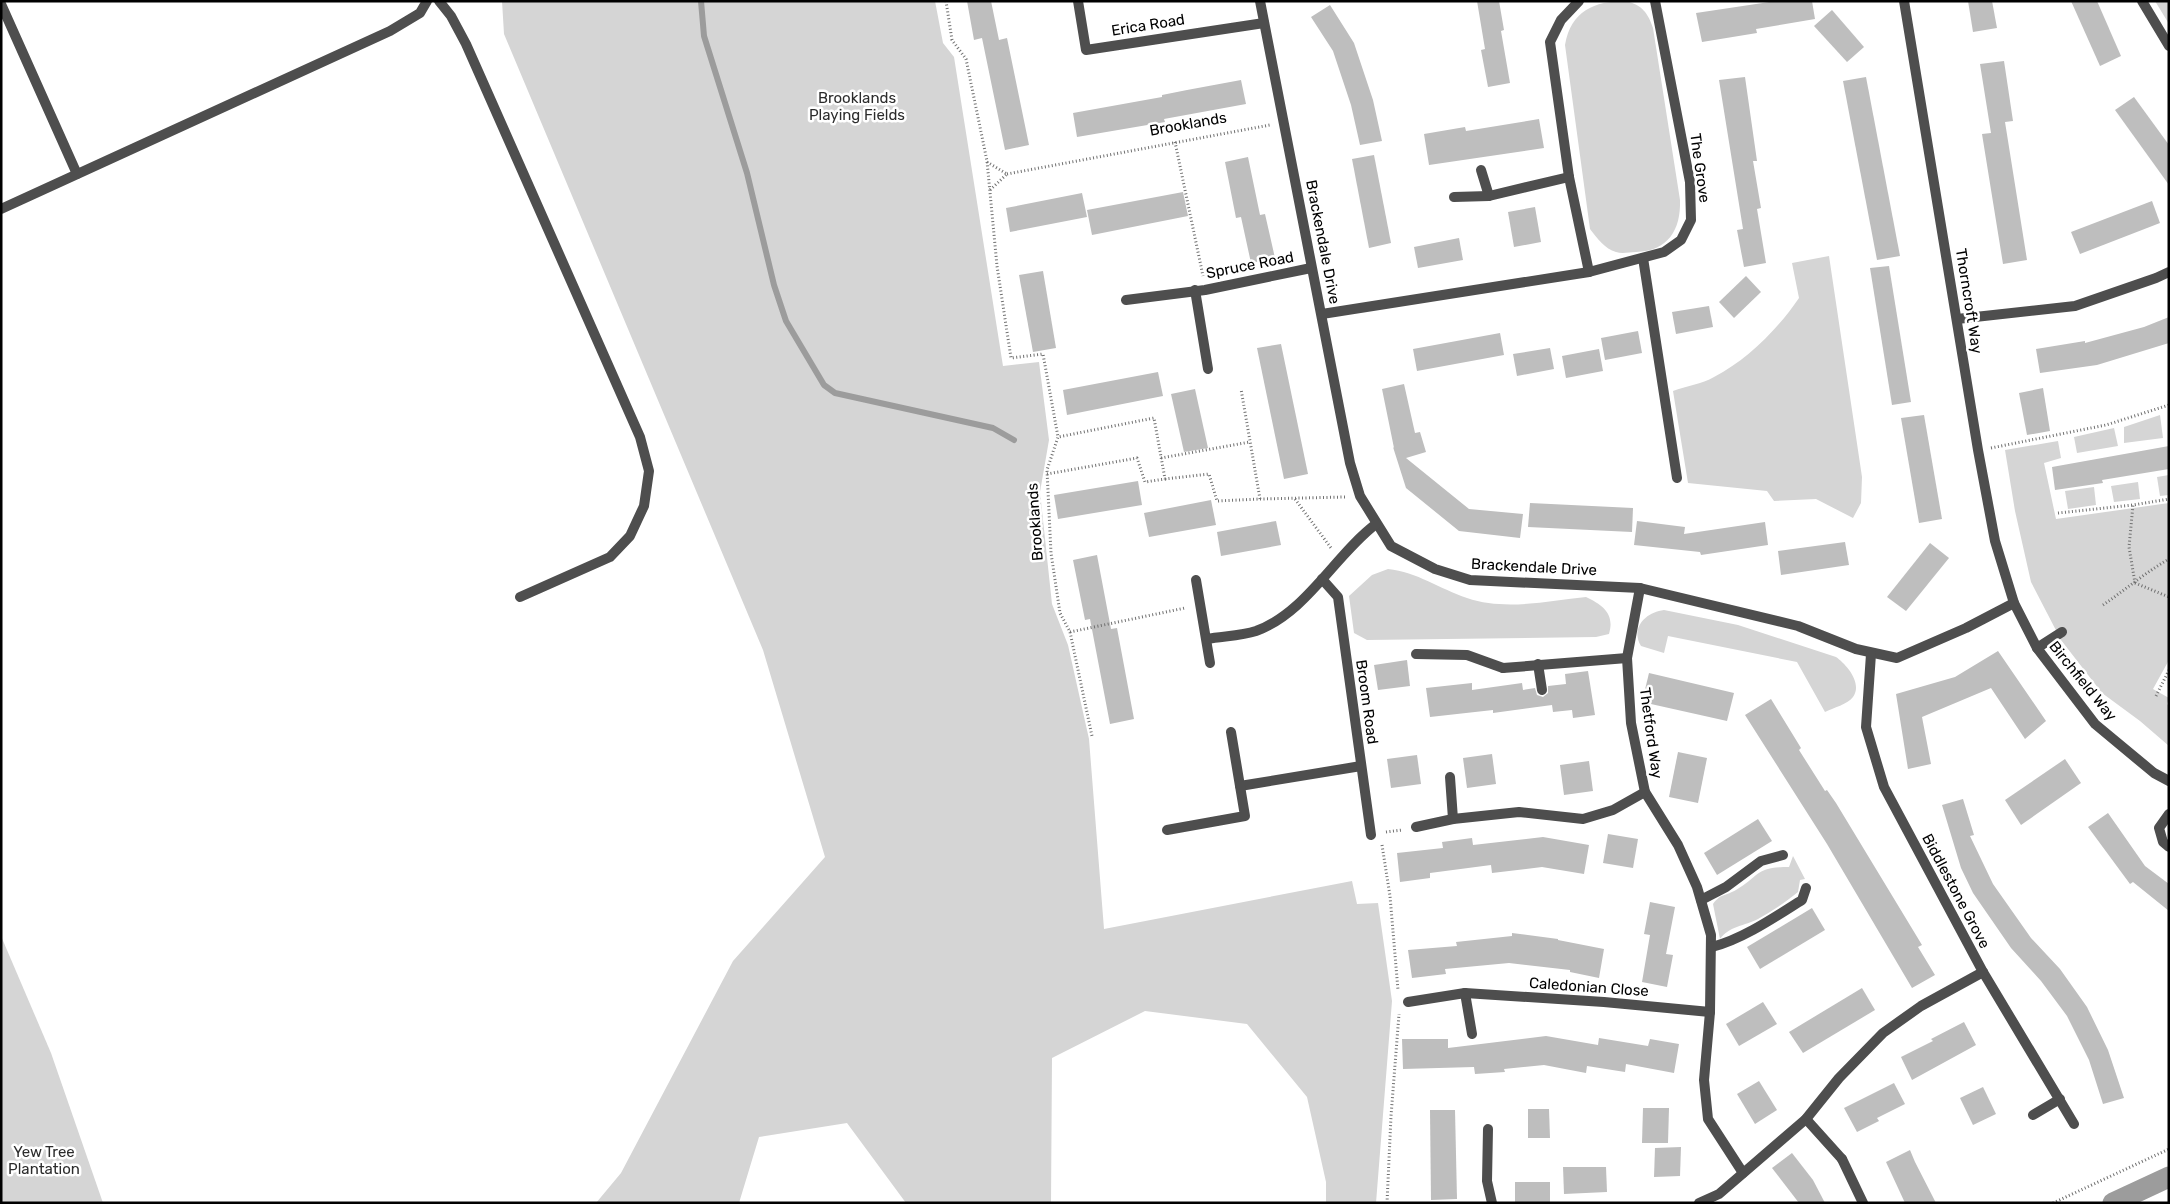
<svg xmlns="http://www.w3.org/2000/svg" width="2170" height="1204" viewBox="0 0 2170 1204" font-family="Rubik,sans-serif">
<rect width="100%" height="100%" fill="#fff"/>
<g fill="#d5d5d5">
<path d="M502,1H935L943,43L954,57L1003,366L1039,362L1049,440L1040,492L1052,604L1068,645L1089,739L1104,929L1352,881L1357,904L1378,903L1392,1001L1376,1203H1326V1182L1307,1097L1247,1024L1145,1011L1052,1058L1051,1203H906L847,1123L759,1137L739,1203H596L621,1173L733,961L825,857L763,650L504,34Z"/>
<path d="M1626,1C1642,5 1648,13 1653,28L1680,200C1681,230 1668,251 1636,252C1630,252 1622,254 1616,252C1605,249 1597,238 1590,229L1565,45C1571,11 1594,1 1626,1Z"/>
<path d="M2155,1H2169V24Z"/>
<path d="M1829,256L1862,477L1861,503L1853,518L1816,499L1774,501L1767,491L1688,483L1673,391C1686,386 1702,384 1714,377C1747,360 1778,329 1799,298L1792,263Z"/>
<path d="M2160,415L2163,438L2124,443V427Z"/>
<path d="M2114,428L2118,446L2077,453L2074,437Z"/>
<path d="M2058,441L2061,458L2044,463L2056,519L2169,503V660L2153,689L2169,698L2167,704L2169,706V746L2140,721L2102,693L2061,640L2031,582L2015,511L2005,450Z"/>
<path d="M2169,475V495L2160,496L2157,477Z"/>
<path d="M2138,482L2140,499L2114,502L2111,486Z"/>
<path d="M2094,487L2096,505L2068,509L2065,491Z"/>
<path d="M1388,569C1417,572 1440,589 1467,598C1505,611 1547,601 1586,597C1603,605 1615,614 1609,634L1596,637L1367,640L1354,633L1349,596L1372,575Z"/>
<path d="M1664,610L1738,625L1836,657C1846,664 1863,683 1853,697C1848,704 1833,708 1825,712L1797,662L1668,636L1664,653L1641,646C1630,628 1646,612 1664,610Z"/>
<path d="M1793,856L1805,879L1800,880L1798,892C1786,902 1772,911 1758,919C1745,926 1729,926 1720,939L1713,904C1721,893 1726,896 1736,890C1761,875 1755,867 1789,867Z"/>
<path d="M1,936L51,1053L103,1203H1Z"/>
</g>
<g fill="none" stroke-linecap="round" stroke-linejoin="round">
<path stroke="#9c9c9c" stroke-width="6" d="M701,1L704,36L747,173L774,285L786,321L824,385L835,393L993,428L1014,440"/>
<path stroke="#9c9c9c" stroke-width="21" d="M2113,1203L2169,1177"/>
</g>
<g fill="#bebebe">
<path d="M967,1H991L999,40L1007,38L1029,145L1005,150L982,38L974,40Z"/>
<path d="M1477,1H1499L1504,30L1501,31L1510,83L1488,87L1481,50L1485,49Z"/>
<path d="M1776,1H1812L1815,19L1756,29L1757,33L1702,42L1696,13Z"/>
<path d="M1968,1H1992L1997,28L1973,32Z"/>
<path d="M2071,1H2097L2121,56L2100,66Z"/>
<path d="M1330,5L1354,43L1373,100L1382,141L1360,145L1351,105L1333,51L1311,17Z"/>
<path d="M1832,10L1864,47L1847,62L1814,26Z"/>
<path d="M2004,61L2013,121L2005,122L2027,260L2003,264L1982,134L1991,133L1980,64Z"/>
<path d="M1745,77L1757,161H1753L1761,208L1757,209L1766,263L1744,267L1737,230L1743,229L1719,80Z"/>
<path d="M1866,77L1900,256L1877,260L1843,81Z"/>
<path d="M1241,80L1246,104L1164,119L1165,122L1077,137L1073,113L1162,97V95L1187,90Z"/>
<path d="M2134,97L2169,145V185L2115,110Z"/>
<path d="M1539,119L1544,148L1429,165L1424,134L1465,127L1466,131Z"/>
<path d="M1374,155L1391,243L1369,248L1352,159Z"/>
<path d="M1248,157L1260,215L1265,214L1275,258L1251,263L1241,217L1236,218L1225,162Z"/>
<path d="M1183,192L1188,216L1092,235L1087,210Z"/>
<path d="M1082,193L1087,217L1010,232L1006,208Z"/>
<path d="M2152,201L2160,223L2080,254L2071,232Z"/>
<path d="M1535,207L1541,242L1514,247L1508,212Z"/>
<path d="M1459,238L1463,260L1418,268L1414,247Z"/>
<path d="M1889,266L1911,402L1892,405L1870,268Z"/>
<path d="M1043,271L1056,348L1033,352L1019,275Z"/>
<path d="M1746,276L1761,292L1734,318L1719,302Z"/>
<path d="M1709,306L1713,327L1676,334L1672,312Z"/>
<path d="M2169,317V343L2097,365L2040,373L2036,349L2085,341V343L2144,327Z"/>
<path d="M1638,331L1642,353L1605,360L1601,338Z"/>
<path d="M1500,333L1504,355L1417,371L1413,349Z"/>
<path d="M1281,344L1308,474L1284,479L1257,348Z"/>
<path d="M1550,348L1554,369L1517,376L1513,354Z"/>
<path d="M1599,349L1603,371L1566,378L1562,356Z"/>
<path d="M1158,372L1163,396L1067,415L1063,390Z"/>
<path d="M1404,384L1415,433L1420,432L1426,452L1406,458L1469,509L1523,514L1520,538L1459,531L1406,488L1393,447L1394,448L1382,389Z"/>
<path d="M2043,388L2050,431L2027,435L2019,393Z"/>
<path d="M1195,389L1208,448L1184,452L1171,394Z"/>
<path d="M1924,415L1942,519L1919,523L1901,418Z"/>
<path d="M2169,446V469L2102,480L2103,483L2055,490L2052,467Z"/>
<path d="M1138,481L1142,505L1058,519L1054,495Z"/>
<path d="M1211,500L1216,525L1149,537L1144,513Z"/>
<path d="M1530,503L1633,508L1632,532L1528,527Z"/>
<path d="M1276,521L1281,545L1221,556L1217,532Z"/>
<path d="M1637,521L1685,527L1684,534L1765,522L1768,545L1701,555L1700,552L1634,545Z"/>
<path d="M1845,542L1849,565L1781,575L1778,551Z"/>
<path d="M1930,543L1949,558L1906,611L1887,597Z"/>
<path d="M1097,555L1111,629L1117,628L1134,719L1110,724L1090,619L1085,620L1073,560Z"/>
<path d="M1998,651L2046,721L2025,739L1991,688L1922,717L1931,764L1908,769L1896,694L1955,677Z"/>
<path d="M1407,660L1410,686L1378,690L1374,665Z"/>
<path d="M1588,671L1595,715L1573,718L1572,710L1553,712L1552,705L1493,713V710L1430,717L1426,688L1472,683V690L1522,683L1523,690L1535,688L1537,695L1543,697L1548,693V686L1566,684L1565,674Z"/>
<path d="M1649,673L1734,693L1727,721L1642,702Z"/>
<path d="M1771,699L1801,748L1799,750L1825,791L1827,790L1836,803L1922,945L1918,947L1935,975L1912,988L1827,844L1745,715Z"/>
<path d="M1678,752L1707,758L1698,803L1669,797Z"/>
<path d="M1492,754L1496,784L1467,788L1463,758Z"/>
<path d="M1417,755L1421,784L1391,788L1387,759Z"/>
<path d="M2065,759L2081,783L2021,825L2005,800Z"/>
<path d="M1589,761L1593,791L1564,795L1560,765Z"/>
<path d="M1963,799L1974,835L1970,836L1993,884L2031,938L2060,969L2087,1007L2108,1050L2124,1098L2103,1104L2089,1060L2067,1016L2041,981L2011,948L1973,893L1961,868L1942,805Z"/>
<path d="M2108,813L2145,866L2169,884V911L2133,882L2130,884L2088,827Z"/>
<path d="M1758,819L1772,841L1717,875L1704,853Z"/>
<path d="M1608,834L1638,839L1633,868L1603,863Z"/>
<path d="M1543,837L1589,845L1584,874L1542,867L1492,873L1491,865L1430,873V878L1400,882L1397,853L1443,848L1442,842L1472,838L1473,845Z"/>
<path d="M1650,902L1675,907L1666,954L1673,955L1667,987L1642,982L1650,935L1644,934Z"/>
<path d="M1812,908L1825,930L1760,969L1747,947Z"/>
<path d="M1512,933L1558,939V940L1604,949L1599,978L1570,972V970L1509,963L1445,969L1446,974L1412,978L1408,950L1457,946L1456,942L1512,936Z"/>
<path d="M1862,988L1875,1010L1803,1053L1789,1032Z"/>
<path d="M1763,1002L1777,1024L1739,1046L1726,1024Z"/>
<path d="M1964,1022L1976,1045L1912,1080L1901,1057L1933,1041L1931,1039Z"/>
<path d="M1546,1036L1598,1045L1599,1038L1648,1046L1650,1039L1679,1044L1674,1073L1626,1064L1625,1072L1587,1066L1586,1073L1544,1065L1504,1069L1505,1072L1475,1074L1474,1067L1403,1069L1402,1039H1448V1048Z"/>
<path d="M1759,1081L1777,1110L1755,1124L1737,1094Z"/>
<path d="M1894,1083L1905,1104L1877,1118L1879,1121L1857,1132L1844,1108Z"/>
<path d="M1983,1087L1996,1114L1973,1125L1960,1098Z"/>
<path d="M1643,1108H1669L1668,1143H1642Z"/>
<path d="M1528,1109H1549L1550,1138H1528Z"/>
<path d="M1430,1110H1455L1457,1199L1431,1200Z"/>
<path d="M1681,1147L1680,1176L1654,1177L1655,1148Z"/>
<path d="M1910,1150L1915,1162L1936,1203H1905L1886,1162Z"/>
<path d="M1792,1153L1813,1180L1825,1203H1799L1772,1168Z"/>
<path d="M1563,1167H1606L1607,1192L1564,1194Z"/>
<rect x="1515" y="1182" width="35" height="21"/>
</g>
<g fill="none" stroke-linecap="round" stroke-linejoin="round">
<g stroke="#707070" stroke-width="3" stroke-dasharray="1 2.5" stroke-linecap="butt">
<path d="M946,1L952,40L966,59L987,161L997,266L1011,358L1043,354L1058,437L1047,470L1051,553L1060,613L1070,632L1092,736"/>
<path d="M1175,142L1203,276"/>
<path d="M987,162L1007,174L990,190"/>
<path d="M1007,174L1270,125"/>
<path d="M1991,448L2106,425L2169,405"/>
<path d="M1161,458L1250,442"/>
<path d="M1047,474L1137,458L1145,482L1165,479L1154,418L1058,437"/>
<path d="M1165,479L1209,474L1217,501L1260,499L1241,389"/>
<path d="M1260,499L1345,497"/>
<path d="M1295,499L1331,548"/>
<path d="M2058,513L2133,505"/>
<path d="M2135,583L2129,547L2133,505L2169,499"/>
<path d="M2135,583L2169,597"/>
<path d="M2103,605C2125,590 2146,572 2169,559"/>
<path d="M1070,632L1185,608"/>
<path d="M2156,696L2169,670"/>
<path d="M1386,832L1402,830"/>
<path d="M1382,845L1390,896L1398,990"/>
<path d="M1387,1203L1391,1116L1399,1014"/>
<path d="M2053,1203L2169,1149"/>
</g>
<g stroke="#4e4e4e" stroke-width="10">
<path d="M439,1L451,16L466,44L640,437L649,471L644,506L630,536L610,557L520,597"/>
<path d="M1,4L77,174"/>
<path d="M1,209L390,31L420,13L427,1"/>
<path d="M1643,258L1677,478"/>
<path d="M2037,648L2062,632"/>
<path d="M1416,654L1467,655L1503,668"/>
<path d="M1231,732L1240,786L1361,766"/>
<path d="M2169,814L2159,828L2163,842L2169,847"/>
<path d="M1167,830L1245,816L1240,786"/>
<path d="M1488,1129L1487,1181L1492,1203"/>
<path d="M1842,1159L1863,1203"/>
</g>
<g stroke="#4e4e4e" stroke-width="10">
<path d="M1078,1L1086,50L1264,23"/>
<path d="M1260,1L1350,463L1360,496L1391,546L1435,569L1470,580L1640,588L1798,626L1856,649L1897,658L1966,628L2014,603"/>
<path d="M1579,1L1561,20L1550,42L1569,177L1589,272"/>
<path d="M2142,1L2169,46"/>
<path d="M1481,170L1489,196"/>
<path d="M1454,197L1489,196L1569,177"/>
<path d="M1195,290L1208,369"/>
<path d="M1126,300L1205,290L1311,268"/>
<path d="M1322,314L1589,272L1664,252L1681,240L1691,220L1690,182L1655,1"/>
<path d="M1957,319L2075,306L2156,278L2169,272"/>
<path d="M1322,579L1338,597L1371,835"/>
<path d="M1196,580L1210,663"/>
<path d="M1640,588L1627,658L1631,723L1645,792L1678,845L1697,887L1711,935L1710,1012L1704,1080L1708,1119L1743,1173"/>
<path d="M1207,639C1223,636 1241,636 1256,631C1306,613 1335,555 1376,524"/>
<path d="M1871,654L1866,727L1884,787L1983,972L2074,1124"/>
<path d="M1538,664L1542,690"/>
<path d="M1503,668L1627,658"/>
<path d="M1450,777L1453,819"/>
<path d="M1416,827L1453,819L1519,812L1583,819L1613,810L1645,792"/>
<path d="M1701,900L1726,887L1761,861L1783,855"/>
<path d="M1712,947C1743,939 1775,917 1802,900L1806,888"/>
<path d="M1465,993L1472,1034"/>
<path d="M1408,1002L1465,993L1604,1002L1710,1012"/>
<path d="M2033,1115L2060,1099"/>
<path d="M1806,1119L1842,1159"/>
<path d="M1699,1203L1719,1194L1806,1119L1839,1078L1883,1033L1921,1006L1983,972"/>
</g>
<path stroke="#4e4e4e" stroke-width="10" d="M1904,1L1978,450L1995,541L2014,603L2037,648L2095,724L2154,773L2169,781"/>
</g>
<g text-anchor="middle" stroke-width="5" stroke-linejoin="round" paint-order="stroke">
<g font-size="15" fill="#000" stroke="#fff">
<text transform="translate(1148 25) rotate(-9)" y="5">Erica Road</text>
<text transform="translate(1188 124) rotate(-10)" y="5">Brooklands</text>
<text transform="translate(1700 168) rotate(82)" y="5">The Grove</text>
<text transform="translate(1323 242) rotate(79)" y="5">Brackendale Drive</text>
<text transform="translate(1250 265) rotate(-11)" y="5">Spruce Road</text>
<text transform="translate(1969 301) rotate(81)" y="5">Thorncroft Way</text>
<text transform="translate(1035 522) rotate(-94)" y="5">Brooklands</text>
<text transform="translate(1534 567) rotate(3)" y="5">Brackendale Drive</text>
<text transform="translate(2083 681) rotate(51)" y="5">Birchfield Way</text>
<text transform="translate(1367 702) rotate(82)" y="5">Broom Road</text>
<text transform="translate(1651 733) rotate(82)" y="5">Thetford Way</text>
<text transform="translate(1956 891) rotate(62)" y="5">Biddlestone Grove</text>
<text transform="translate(1589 987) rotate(4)" y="5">Caledonian Close</text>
</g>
<g font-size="15" fill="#2c2c2c" stroke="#fff">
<text x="857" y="103">Brooklands<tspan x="857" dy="17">Playing Fields</tspan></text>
<text x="44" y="1157">Yew Tree<tspan x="44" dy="17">Plantation</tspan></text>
</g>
</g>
<rect width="2170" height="1204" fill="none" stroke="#000000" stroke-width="5"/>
</svg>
